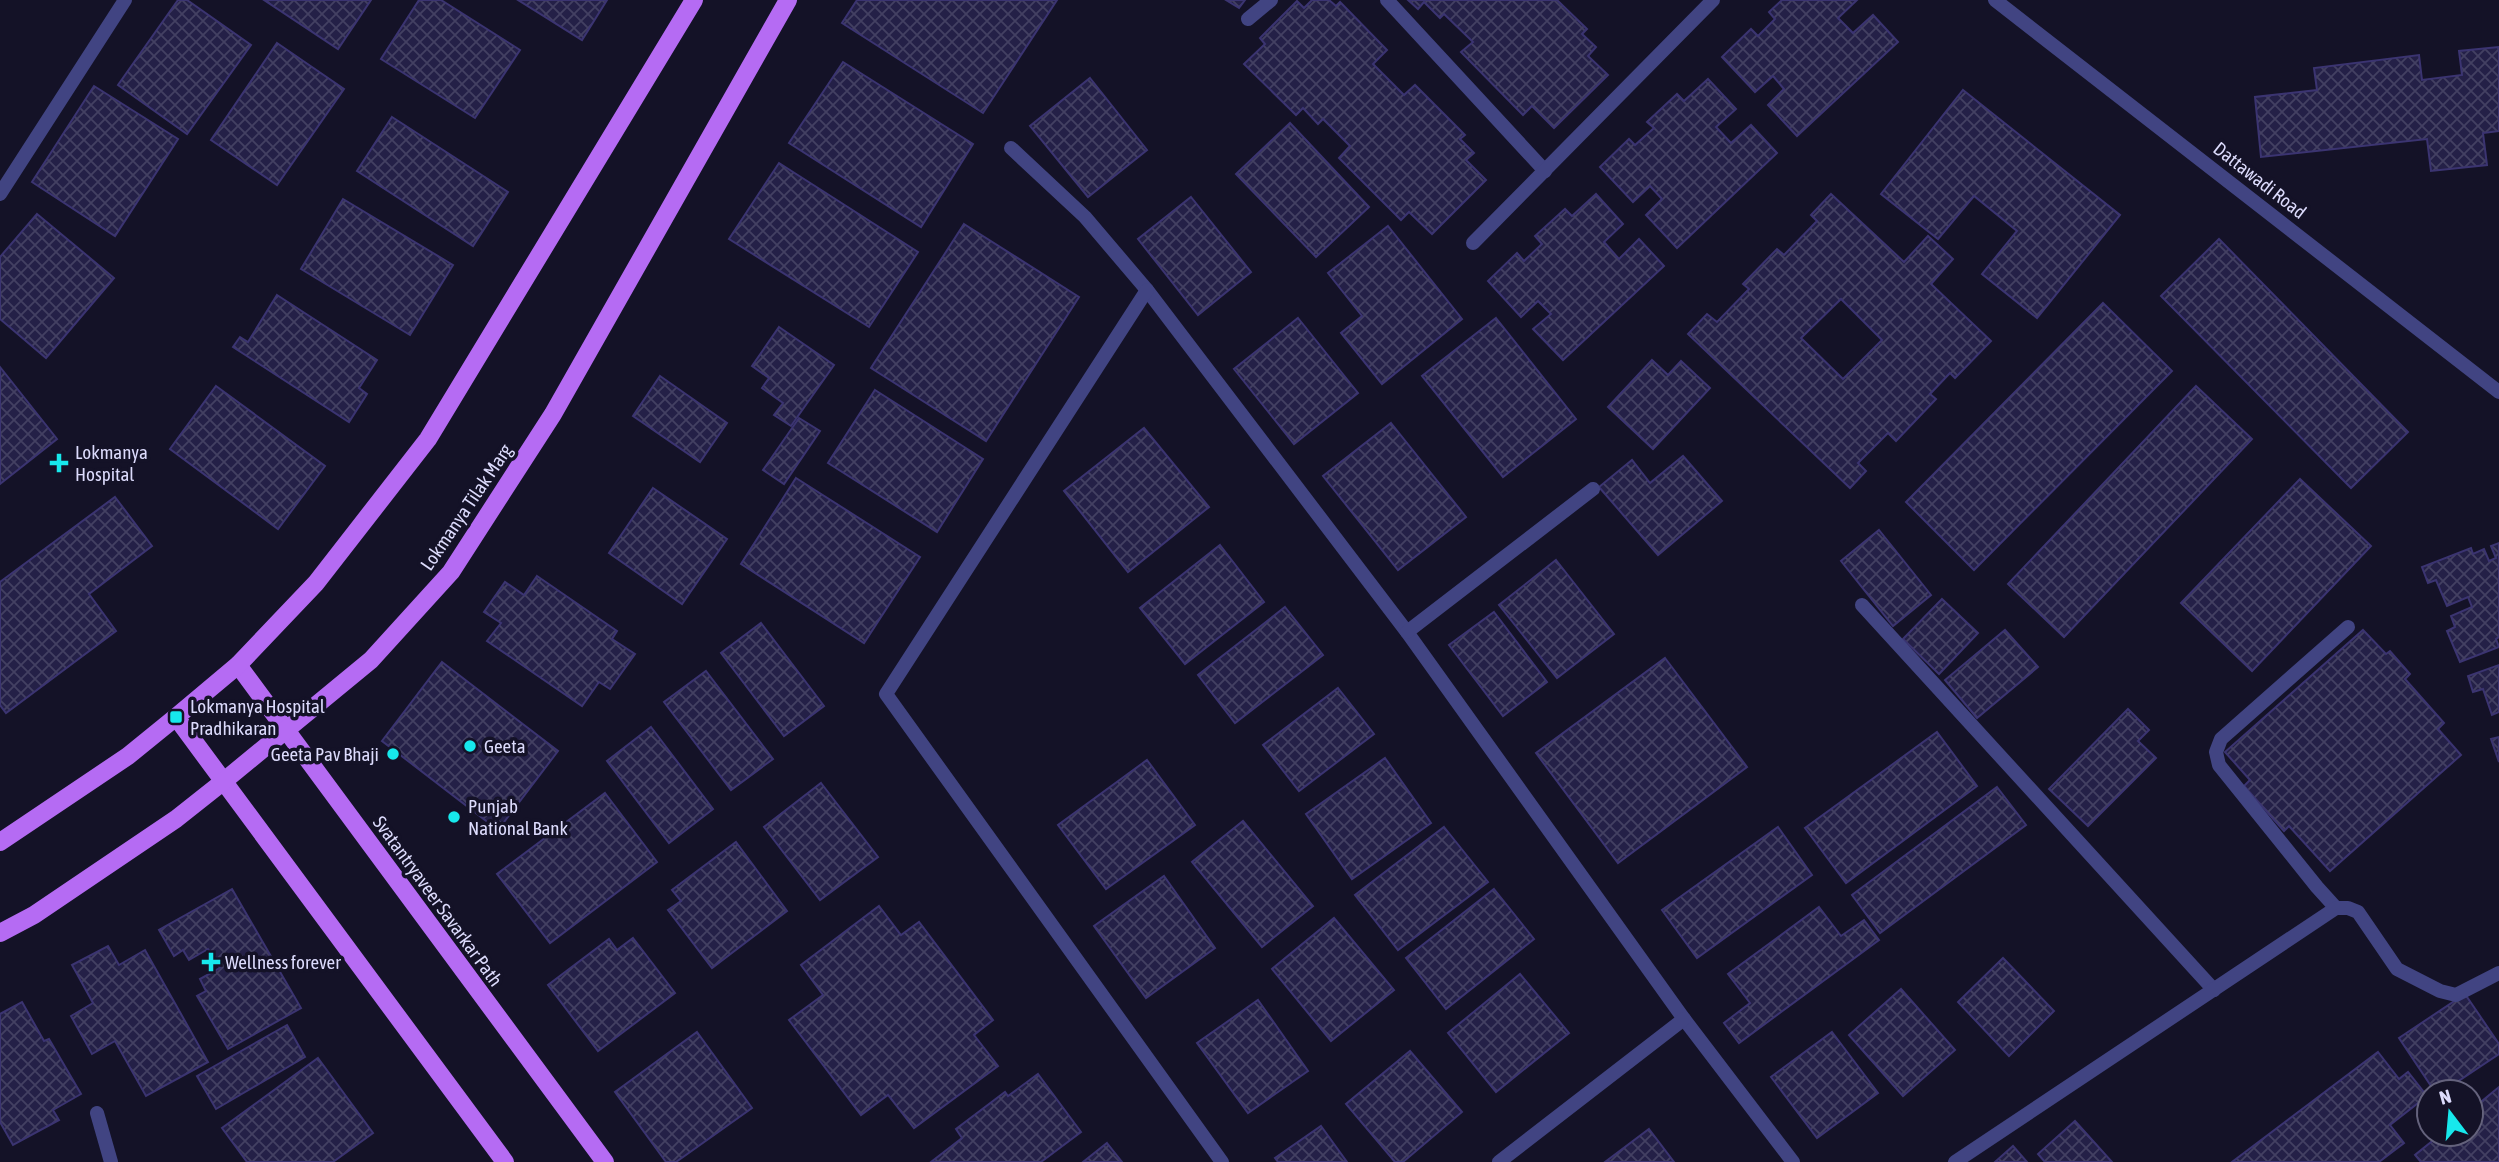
<svg xmlns="http://www.w3.org/2000/svg" width="2499" height="1162" viewBox="0 0 2499 1162" font-family="'Asap Condensed',sans-serif">
<defs>
<pattern id="building-cross-hatch" width="8" height="8" patternUnits="userSpaceOnUse" patternTransform="scale(1.75)"><rect width="8" height="8" fill="#242047"/><path d="M0 0l8 8M0 8l8-8" fill="none" stroke="#434062"/></pattern>
</defs>
<rect width="100%" height="100%" fill="#141227"/>
<g fill="url(#building-cross-hatch)" stroke="#3b3471" stroke-width="2" fill-rule="evenodd">
<path d="M178,0H187L251,45L187,134L118,85Z"/>
<path d="M264,0H371L338,49Z"/>
<path d="M419,0H441L520,50L475,118L381,59Z"/>
<path d="M518,0H607L582,40Z"/>
<path d="M857,0H1057L983,113L842,23Z"/>
<path d="M1226,0H1245L1239,8Z"/>
<path d="M1312,0H1329L1336,6L1340,2L1387,50L1373,64L1404,95L1415,85L1465,135L1460,139L1474,153L1466,160L1486,180L1432,234L1409,212L1401,220L1339,158L1350,146L1323,119L1318,124L1303,108L1296,115L1244,64L1265,44L1260,38L1297,1L1304,8Z"/>
<path d="M1408,0H1557L1587,29L1582,34L1596,47L1588,56L1608,75L1554,128L1532,106L1523,115L1461,52L1473,42L1444,14L1440,18L1424,2L1418,9Z"/>
<path d="M1782,0H1857L1838,18L1853,33L1873,15L1898,42L1797,136L1768,105L1784,89L1773,76L1755,92L1722,57L1751,29L1758,36L1775,19L1769,12Z"/>
<path d="M277,43L344,89L277,185L211,140Z"/>
<path d="M2499,47V131L2483,133L2487,165L2431,171L2427,139L2261,157L2255,97L2317,90L2314,68L2419,55L2422,80L2462,75L2459,51Z"/>
<path d="M843,62L973,144L921,227L789,143Z"/>
<path d="M1090,78L1147,150L1088,197L1030,126Z"/>
<path d="M1708,79L1736,109L1716,127L1731,143L1751,125L1777,153L1677,248L1646,215L1662,199L1650,186L1633,202L1600,167L1629,139L1635,145L1654,128L1647,122L1677,94L1684,101Z"/>
<path d="M94,86L178,139L115,236L32,182Z"/>
<path d="M1963,90L2120,215L2037,318L1982,274L2017,231L1974,196L1938,239L1881,194Z"/>
<path d="M392,117L508,192L473,246L357,171Z"/>
<path d="M1290,123L1369,207L1316,257L1236,174Z"/>
<path d="M779,163L918,252L869,327L729,239Z"/>
<path d="M1596,194L1623,224L1604,242L1619,259L1639,239L1664,266L1563,360L1533,329L1551,314L1538,301L1521,317L1488,281L1517,253L1524,261L1542,244L1535,236L1565,209L1572,216Z"/>
<path d="M1831,194L1904,262L1928,236L1953,259L1931,284L1991,341L1955,378L1950,373L1930,394L1936,399L1896,441L1888,433L1858,463L1866,471L1850,488L1688,334L1707,314L1717,322L1749,289L1743,284L1777,249L1784,255L1817,221L1811,215ZM1841,299L1882,340L1843,379L1801,338Z"/>
<path d="M1191,197L1251,272L1198,315L1138,239Z"/>
<path d="M343,199L453,265L410,335L301,269Z"/>
<path d="M37,214L114,278L46,358L0,319V257Z"/>
<path d="M964,224L1079,297L986,441L871,368Z"/>
<path d="M1388,226L1462,319L1382,384L1341,333L1362,316L1328,273Z"/>
<path d="M2219,239L2408,432L2351,488L2161,296Z"/>
<path d="M277,295L377,360L359,388L367,394L349,422L233,347L240,337L248,342Z"/>
<path d="M2103,303L2172,371L1974,570L1906,502Z"/>
<path d="M1298,318L1358,393L1294,444L1234,369Z"/>
<path d="M1496,318L1576,419L1503,477L1422,376Z"/>
<path d="M779,327L834,365L791,426L774,415L783,403L762,388L769,378L752,366Z"/>
<path d="M1652,360L1668,375L1681,361L1710,388L1653,449L1608,407Z"/>
<path d="M0,367L57,439L0,484Z"/>
<path d="M660,376L727,423L700,462L633,416Z"/>
<path d="M216,386L325,466L278,529L170,449Z"/>
<path d="M2196,386L2252,439L2064,637L2008,584Z"/>
<path d="M875,390L983,459L937,532L828,463Z"/>
<path d="M799,418L820,431L784,484L763,470Z"/>
<path d="M1391,423L1466,517L1398,570L1323,476Z"/>
<path d="M1144,428L1209,507L1128,572L1064,491Z"/>
<path d="M1683,456L1722,501L1658,555L1599,487L1632,460L1650,483Z"/>
<path d="M796,478L920,557L864,643L741,564Z"/>
<path d="M2300,479L2371,546L2252,671L2181,603Z"/>
<path d="M653,488L727,539L682,604L609,553Z"/>
<path d="M115,497L152,546L89,594L116,631L6,713L0,705V582Z"/>
<path d="M1879,530L1931,595L1893,626L1841,561Z"/>
<path d="M2499,543V637L2496,639L2499,647L2460,662L2447,631L2455,627L2451,616L2472,607L2468,597L2447,606L2436,580L2428,583L2422,567L2471,548L2473,554L2484,549L2489,561L2496,558L2491,546Z"/>
<path d="M1220,545L1264,602L1185,664L1140,608Z"/>
<path d="M1556,560L1614,634L1557,678L1499,605Z"/>
<path d="M537,576L617,631L612,639L635,654L610,689L599,682L582,706L487,641L501,623L484,612L505,582L524,595Z"/>
<path d="M1942,599L1978,633L1939,674L1903,639Z"/>
<path d="M1285,607L1323,655L1235,723L1198,675Z"/>
<path d="M1494,612L1547,682L1503,716L1449,645Z"/>
<path d="M761,623L824,706L784,736L721,653Z"/>
<path d="M2005,630L2038,667L1977,718L1945,680Z"/>
<path d="M2363,630L2386,654L2390,651L2410,674L2405,679L2444,723L2438,729L2461,755L2330,871L2289,826L2284,831L2244,786L2250,780L2225,752Z"/>
<path d="M1665,658L1747,767L1618,863L1536,753Z"/>
<path d="M442,662L558,751L498,830L382,741Z"/>
<path d="M2499,665V712L2492,715L2483,689L2473,692L2468,676Z"/>
<path d="M706,671L773,759L731,790L664,702Z"/>
<path d="M1338,688L1374,734L1299,791L1263,745Z"/>
<path d="M2128,709L2149,730L2138,741L2156,758L2088,826L2049,789Z"/>
<path d="M651,727L713,809L669,843L607,761Z"/>
<path d="M1937,732L1977,786L1846,883L1805,828Z"/>
<path d="M2499,737V762L2491,739Z"/>
<path d="M1385,758L1431,823L1352,879L1306,814Z"/>
<path d="M1147,760L1195,825L1106,889L1058,825Z"/>
<path d="M821,783L878,857L820,900L764,827Z"/>
<path d="M1997,787L2026,825L1880,933L1852,895Z"/>
<path d="M605,793L657,862L550,943L497,874Z"/>
<path d="M1243,821L1313,906L1262,947L1192,862Z"/>
<path d="M1444,827L1488,882L1398,950L1355,895Z"/>
<path d="M1778,827L1812,875L1697,958L1662,910Z"/>
<path d="M736,842L787,911L712,968L668,910L681,901L672,890Z"/>
<path d="M1164,876L1215,948L1146,998L1094,926Z"/>
<path d="M232,889L301,1008L228,1049L197,996L206,991L200,979L220,968L208,949L189,960L183,950L174,956L159,930Z"/>
<path d="M1494,889L1534,939L1446,1009L1406,958Z"/>
<path d="M879,906L901,935L919,922L993,1020L974,1035L998,1066L914,1128L888,1095L861,1115L789,1020L823,995L801,965Z"/>
<path d="M1819,907L1841,936L1864,920L1879,940L1739,1043L1724,1023L1750,1003L1728,974Z"/>
<path d="M1334,918L1394,990L1331,1041L1272,969Z"/>
<path d="M633,938L675,993L598,1051L548,985L609,939L617,950Z"/>
<path d="M108,946L119,965L145,950L208,1062L146,1096L115,1041L92,1054L71,1016L93,1003L72,965Z"/>
<path d="M2003,958L2054,1011L2009,1056L1958,1002Z"/>
<path d="M1520,974L1569,1033L1496,1092L1448,1033Z"/>
<path d="M1901,989L1955,1050L1903,1096L1849,1035Z"/>
<path d="M2465,994L2499,1044V1054L2442,1092H2435L2399,1038Z"/>
<path d="M1258,1000L1308,1071L1248,1113L1197,1043Z"/>
<path d="M22,1002L44,1041L49,1039L81,1094L53,1110L59,1120L13,1145L0,1122V1014Z"/>
<path d="M287,1025L305,1057L216,1109L197,1076Z"/>
<path d="M697,1032L752,1108L676,1162H666L615,1092Z"/>
<path d="M1832,1032L1878,1093L1817,1138L1771,1077Z"/>
<path d="M1410,1051L1462,1112L1403,1162H1395L1346,1104Z"/>
<path d="M2378,1052L2399,1079L2408,1072L2427,1096L2390,1125L2404,1143L2379,1162H2232Z"/>
<path d="M318,1058L373,1133L333,1162H247L222,1128Z"/>
<path d="M1038,1074L1081,1132L1041,1162H931L962,1138L956,1129L1005,1092L1008,1096Z"/>
<path d="M2499,1087V1162H2421L2415,1155L2441,1134H2471V1110Z"/>
<path d="M2075,1121L2112,1162H2045L2038,1154Z"/>
<path d="M1321,1126L1347,1162H1278L1275,1158Z"/>
<path d="M1649,1129L1674,1162H1605Z"/>
<path d="M1107,1143L1122,1162H1083Z"/>
<path d="M2013,1146L2027,1162H1995Z"/>
</g>
<g fill="none" stroke-linecap="round" stroke-linejoin="round">
<g stroke="#414482" stroke-width="14">
<path d="M1387,0L1545,171"/>
<path d="M1248,19L1271,0"/>
<path d="M1011,148L1085,217L1147,290L1407,632L1684,1019L1793,1162"/>
<path d="M0,194L125,0"/>
<path d="M1473,243L1713,0"/>
<path d="M1147,290L886,694L1222,1162"/>
<path d="M1862,605L2214,990"/>
<path d="M1407,632L1593,489"/>
<path d="M2336,908L2317,887L2219,765L2216,752L2221,739L2348,627"/>
<path d="M97,1113L111,1162"/>
<path d="M1499,1162L1684,1019"/>
<path d="M1955,1162L2336,908H2348L2358,912L2397,969L2440,991L2456,995L2499,973"/>
</g>
<path stroke="#414482" stroke-width="14" d="M1995,0L2499,392"/>
<g stroke="#b56bf3" stroke-width="18">
<path d="M238,665L605,1162"/>
<path d="M176,717L505,1162"/>
<path d="M0,842L128,756L176,717L238,665L316,583L428,439L694,0"/>
<path d="M0,933L34,915L176,819L224,781L371,660L451,572L553,414L788,0"/>
</g>
</g>
<g fill="#17e8ec" stroke="#141227" stroke-width="2.5">
<path d="M55.5 452.5h7v7h7v7h-7v7h-7v-7h-7v-7h7z"/>
<rect x="169" y="710" width="14" height="14" rx="3.5"/>
<circle cx="470" cy="746" r="7"/>
<circle cx="393" cy="754" r="7"/>
<circle cx="454" cy="817" r="7"/>
<path d="M207.5 951.5h7v7h7v7h-7v7h-7v-7h-7v-7h7z"/>
</g>
<g text-anchor="middle" stroke-width="7" stroke-linejoin="round" paint-order="stroke">
<g font-size="19" fill="#dcdbfc" stroke="#141227">
<text transform="translate(2260 180) rotate(38)" y="7">Dattawadi Road</text>
<text transform="translate(466 507) rotate(-56)" y="7">Lokmanya Tilak Marg</text>
<text transform="translate(438 901) rotate(54)" y="7">Svatantryaveer Savarkar Path</text>
</g>
<g font-size="19" fill="#dcdbfc" stroke="#141227" text-anchor="start">
<text x="75" y="459">Lokmanya<tspan x="75" dy="22">Hospital</tspan></text>
<text x="190" y="713">Lokmanya Hospital<tspan x="190" dy="22">Pradhikaran</tspan></text>
<text x="484" y="753">Geeta</text>
<text x="379" y="761" text-anchor="end">Geeta Pav Bhaji</text>
<text x="468" y="813">Punjab<tspan x="468" dy="22">National Bank</tspan></text>
<text x="225" y="969">Wellness forever</text>
</g>
</g>
<g transform="translate(2450 1113) rotate(344)"><circle r="33" fill="#141227" stroke="#64627c" stroke-width="2"/>
<path d="M0-5L12 26L0 18L-12 26Z" fill="#17e8ec"/>
<text y="-10" font-size="19" font-weight="bold" text-anchor="middle" fill="#dcdbfc">N</text>
</g>
</svg>
